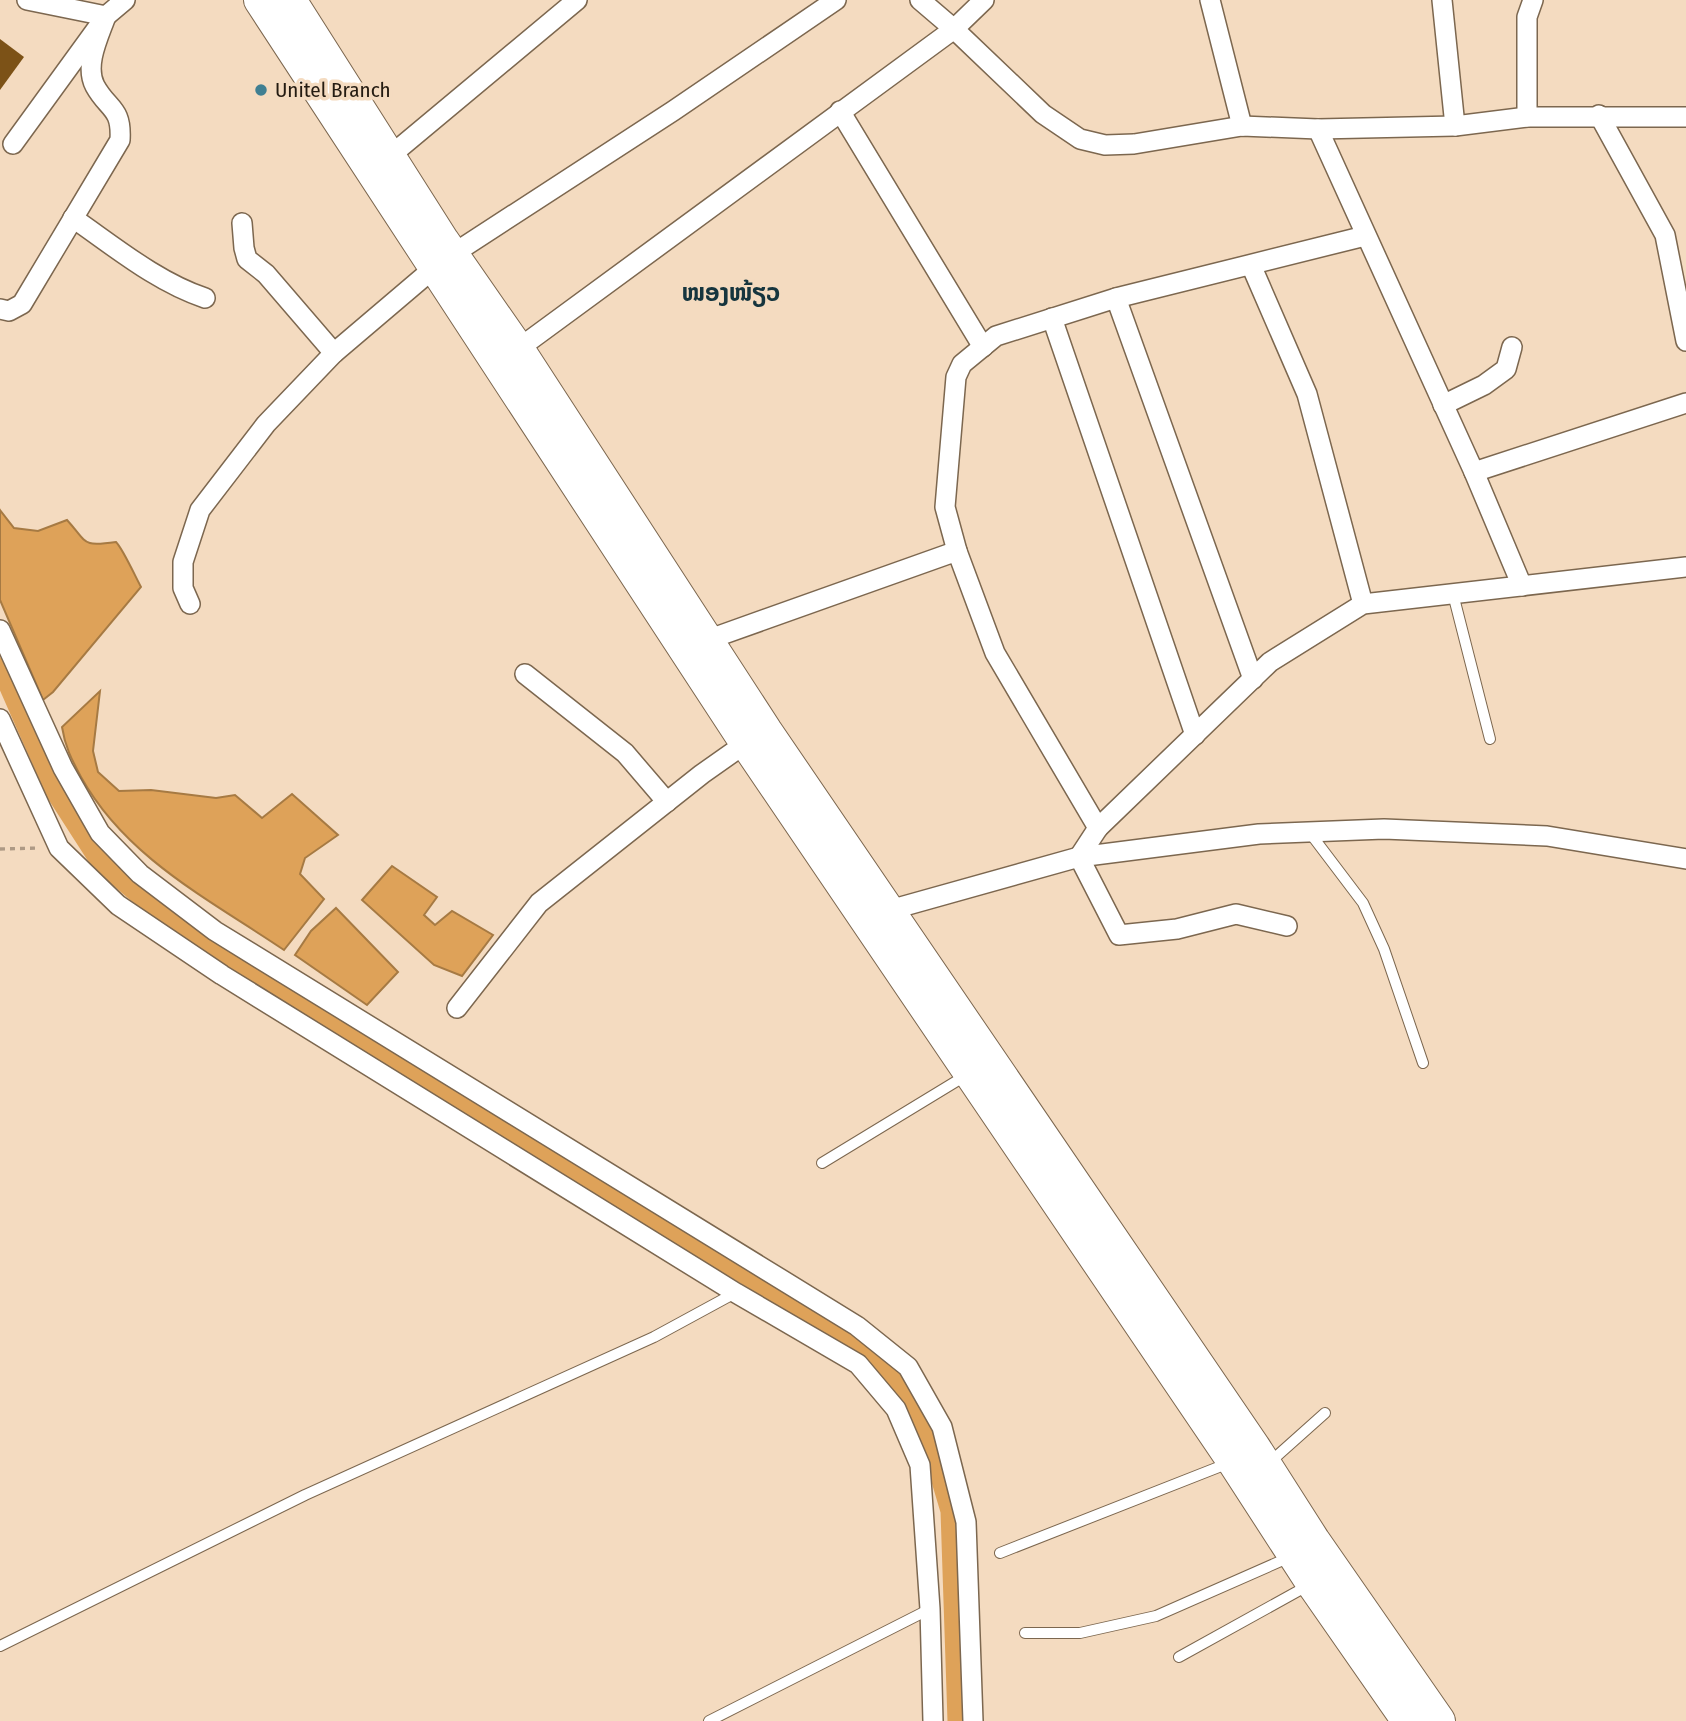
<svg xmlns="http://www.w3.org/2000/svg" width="1686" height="1721" viewBox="0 0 1686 1721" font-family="'Fira Sans Condensed','Noto Sans Lao',sans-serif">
<rect width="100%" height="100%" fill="#f4dbc0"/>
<g fill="#dea259" stroke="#a67a43" stroke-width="2">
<path d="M0,510L14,528L38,531L67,520C88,543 81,547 116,542C123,549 135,576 141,587L53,692L43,700L0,600Z"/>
<path d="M100,691L93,751L98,772L119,791L151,790L216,798L235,795L262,818L292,794L338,835L305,858L300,874L324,899L284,950C210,900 126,858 81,777C72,760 65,747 62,727Z"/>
<path d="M392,866L437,897L424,915L435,925L452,911L493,935L462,976L434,965L362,900Z"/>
<path d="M336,908L398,972L367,1005L295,955L311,931Z"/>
</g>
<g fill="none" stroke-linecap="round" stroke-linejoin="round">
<path stroke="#dea259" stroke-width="19" d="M0,667L55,792L100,862L158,911L354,1040L835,1329L895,1380L929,1440L950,1511L957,1721"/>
</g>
<path fill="#7c5217" d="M0,39L24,57L0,90Z"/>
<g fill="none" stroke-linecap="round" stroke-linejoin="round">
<g stroke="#7c674f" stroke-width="12">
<g id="service">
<path d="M1453,594L1490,739"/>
<path d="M1310,833L1363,903L1384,949L1423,1063"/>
<path d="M822,1163L965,1076"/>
<path d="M1269,1463L1325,1413"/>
<path d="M1000,1553L1229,1463"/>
<path d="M1025,1633H1080L1156,1616L1290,1557"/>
<path d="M0,1646L305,1495L654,1337L735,1293"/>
<path d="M1179,1657L1309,1585"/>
<path d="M709,1721L930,1609"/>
</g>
</g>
<g stroke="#7c674f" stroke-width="22">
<g id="minor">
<path d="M920,0L954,29L1043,114L1080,139L1105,145L1134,144L1242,126L1318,129L1455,126L1527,117H1686"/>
<path d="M1210,0L1242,126"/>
<path d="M1442,0L1455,126"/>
<path d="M840,111L983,347"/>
<path d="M1599,115L1665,235L1686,341"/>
<path d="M1527,117V17L1533,0"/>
<path d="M1318,129L1474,472L1522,586"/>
<path d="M13,144L106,16L125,0"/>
<path d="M390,156L577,0"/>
<path d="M73,218C115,247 157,282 205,298"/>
<path d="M242,223L244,248L247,259L266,274L334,353"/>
<path d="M453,254L673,111L836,0"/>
<path d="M1251,265L1307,394L1363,604"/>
<path d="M1116,298L1253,679"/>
<path d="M0,309L9,311L22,304L120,140C122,107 108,110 95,86C84,65 99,36 106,16L27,0"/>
<path d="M1052,318L1195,735"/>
<path d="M518,349L954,29L984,0"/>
<path d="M1443,405L1484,385L1506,369L1512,347"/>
<path d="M1474,472L1686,403"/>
<path d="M957,551L945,507L956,377L962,364L996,336L1116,298L1365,236"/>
<path d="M190,604L183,588V562L200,510L266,424L334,353L434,268"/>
<path d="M0,630L63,768L100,833L140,874L215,931L857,1326L908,1367L942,1427L966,1522L973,1721"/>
<path d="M707,640L957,551L995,653L1098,828"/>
<path d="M525,674L625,753L667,802"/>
<path d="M0,719L59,848L118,905L222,975L736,1293L858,1364L896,1409L920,1465L930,1609L933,1721"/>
<path d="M879,913L1079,857L1259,834L1384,829L1547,836L1686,859"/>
<path d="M1287,926L1236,914L1177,929L1119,935L1079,857L1098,828L1270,662L1363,604L1686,567"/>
<path d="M457,1008L539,903L702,774L746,743"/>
</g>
</g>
<g stroke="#7c674f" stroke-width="34">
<g id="trunk">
<path d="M260,0L746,743L1233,1461L1312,1583L1408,1721"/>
<path d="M290,0L443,241L518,349L766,731L1254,1447L1314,1541L1439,1721"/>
</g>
</g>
<path stroke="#ae9a85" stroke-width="3.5" stroke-dasharray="5 5" stroke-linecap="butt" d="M0,849L40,848"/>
<use href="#service" stroke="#fff" stroke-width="10"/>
<use href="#minor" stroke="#fff" stroke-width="19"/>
<use href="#trunk" stroke="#fff" stroke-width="32"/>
</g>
<circle fill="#3f7f92" stroke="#f4dbc0" stroke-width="2.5" cx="261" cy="90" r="7"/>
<g text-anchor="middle" stroke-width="7" stroke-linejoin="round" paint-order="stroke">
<g font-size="21" fill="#241b11" stroke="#f4dbc0" text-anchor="start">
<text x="275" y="97">Unitel Branch</text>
</g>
<g font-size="24" font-weight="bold" fill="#16353e" stroke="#f4dbc0">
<text x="731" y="301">ໜອງໜ້ຽວ</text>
</g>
</g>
</svg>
